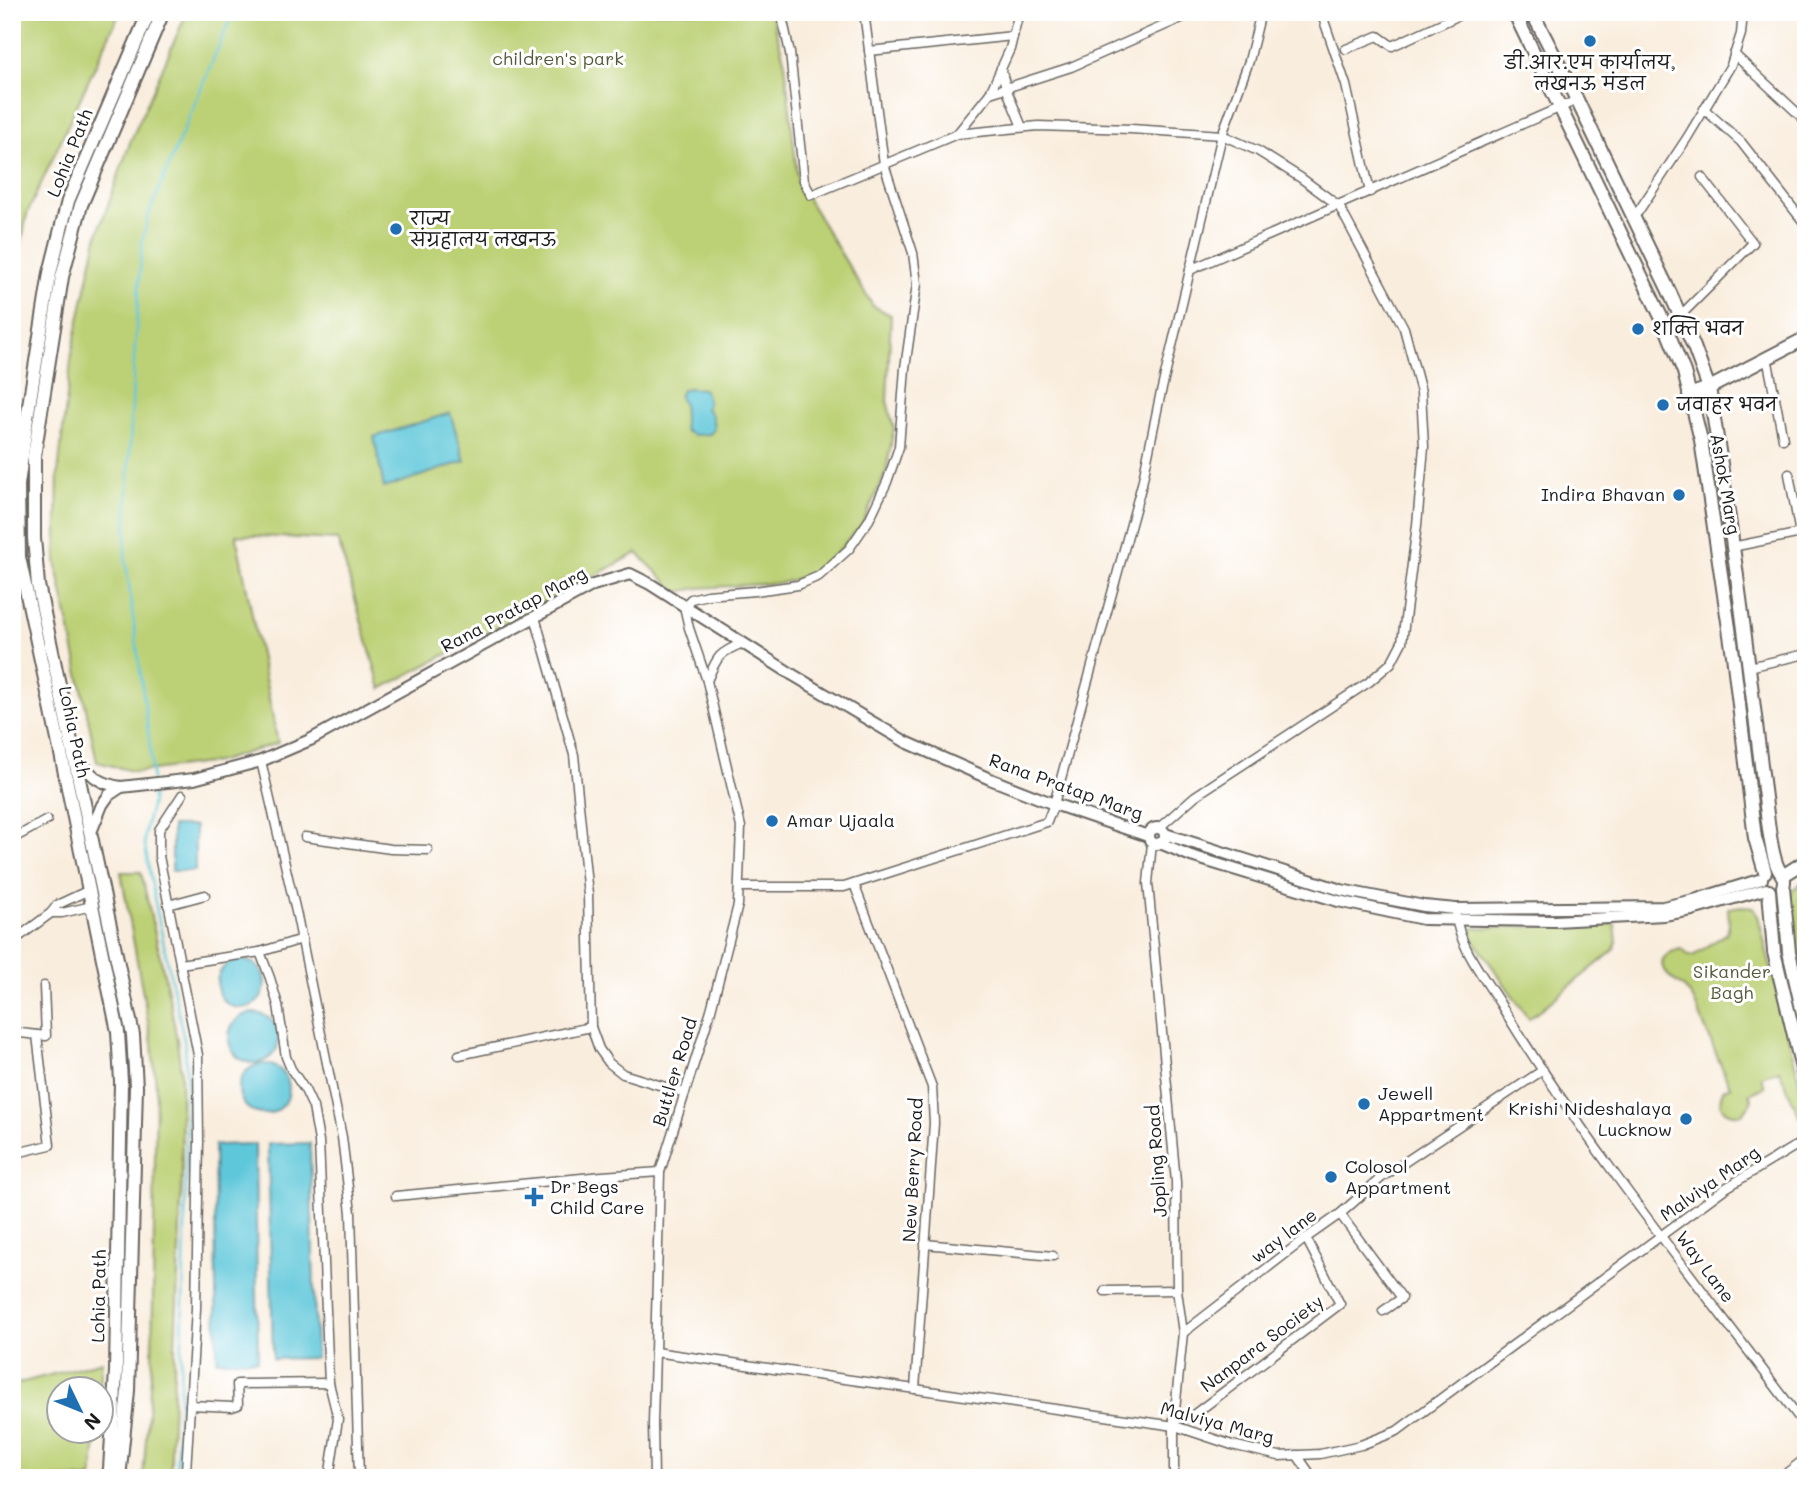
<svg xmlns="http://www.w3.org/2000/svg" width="1818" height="1490" viewBox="0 0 1818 1490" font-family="Mali,'Playpen Sans Deva',sans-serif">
<rect width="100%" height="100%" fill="#fff"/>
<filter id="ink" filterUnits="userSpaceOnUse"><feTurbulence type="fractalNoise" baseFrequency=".0143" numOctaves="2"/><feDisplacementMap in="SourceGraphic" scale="14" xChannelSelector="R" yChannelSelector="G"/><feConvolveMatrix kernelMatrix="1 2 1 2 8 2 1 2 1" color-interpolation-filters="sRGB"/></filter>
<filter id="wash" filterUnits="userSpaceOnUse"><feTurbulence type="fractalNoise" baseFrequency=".00686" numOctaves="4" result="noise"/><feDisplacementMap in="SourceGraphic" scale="28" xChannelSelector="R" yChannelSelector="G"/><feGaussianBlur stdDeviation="1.57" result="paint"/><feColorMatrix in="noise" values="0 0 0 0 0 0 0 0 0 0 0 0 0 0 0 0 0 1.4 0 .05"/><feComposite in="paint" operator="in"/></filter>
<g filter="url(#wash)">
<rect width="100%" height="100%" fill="#f9eddd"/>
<g fill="#bcd074" stroke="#6c7648" stroke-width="2">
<path d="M12,12H120L27,214L12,292Z"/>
<path d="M187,12H771L785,63L798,183L873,306L891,315L887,401L894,428L886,472L862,525L826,564L805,576L781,583L699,588L677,592L637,553L381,689L338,540L236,535L278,743L217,762L136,772L97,762L56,562L58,473L72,352L98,233L131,140Z"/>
<path d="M121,872H141L168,991L177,1040L181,1073L182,1179L171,1445V1478H143L152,1362L156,1087L152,1044Z"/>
<path d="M1806,878V1003L1790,939V893Z"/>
<path d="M1742,906L1753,907L1758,916L1806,1108V1125L1799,1115L1779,1070L1761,1076L1765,1087L1749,1094L1752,1100L1749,1106L1742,1114C1724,1116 1715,1106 1724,1089L1730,1087L1694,1001C1691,996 1688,991 1683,987C1674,980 1654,969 1666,956C1670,951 1676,950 1682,949L1689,956H1693L1727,933L1729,925L1728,908Z"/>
<path d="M1615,924L1617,942L1613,951L1529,1019L1471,936L1473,928Z"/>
<path d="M102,1361L100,1388H60V1430L97,1431L92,1478H12V1385Z"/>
</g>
<g fill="#5ec7da" stroke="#3d727b" stroke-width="2">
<path d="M688,388L703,389C708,396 709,401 706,409C713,413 713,421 714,429L710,434L693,435L685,431C682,419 687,407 679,397L682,390Z"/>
<path d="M450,413L465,461L384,488L374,437Z"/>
<rect x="172" y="826" width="23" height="45"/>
<circle cx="241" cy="984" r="24"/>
<circle cx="254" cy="1038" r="25"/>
<circle cx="264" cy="1089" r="25"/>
<path d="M310,1143L316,1358L273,1359L268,1144Z"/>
<path d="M255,1144L258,1360H217L214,1145Z"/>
</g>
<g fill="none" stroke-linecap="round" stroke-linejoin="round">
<g stroke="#5ec7da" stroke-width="2.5">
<path d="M152,780L151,754L125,555L134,360L142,242L149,213L233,12"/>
<path d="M152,787V802L146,826L144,841L156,907L185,1045L187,1090L186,1180L182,1339L176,1478"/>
</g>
</g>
</g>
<g filter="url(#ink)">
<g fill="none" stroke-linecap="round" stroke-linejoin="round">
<g stroke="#696560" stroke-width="11">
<g id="minor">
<path d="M781,12L790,53L804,181L811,195L957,134L1038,126L1131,129L1222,135L1258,151L1301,178L1339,206L1404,328L1421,392L1424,447L1417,525L1402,642L1391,663L1369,682L1195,796L1160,827"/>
<path d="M1321,12L1346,85L1370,192"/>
<path d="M1346,49L1378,36L1392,46L1466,12"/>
<path d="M869,51L1013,36"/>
<path d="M1734,54L1806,121"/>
<path d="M1001,68L1006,88L1022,127"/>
<path d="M990,93L1071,67L1195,12"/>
<path d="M1704,109L1741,142L1806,225"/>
<path d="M957,134L990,93L1010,49L1019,12"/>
<path d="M1632,217L1638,212L1687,138L1731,65L1741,34L1743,12"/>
<path d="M1190,270L1577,100"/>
<path d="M1680,316L1753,243L1702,177"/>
<path d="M1767,357L1783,439"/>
<path d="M1789,474L1800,534"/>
<path d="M1732,547L1806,532"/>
<path d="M535,617L574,755L588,895L591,1027L599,1049L609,1063L623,1074L685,1093"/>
<path d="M1749,667L1806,654"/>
<path d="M707,681C717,657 718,653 743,643"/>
<path d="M261,761L297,916L342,1137L351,1213L359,1478"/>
<path d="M182,795L159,830V856L198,1055L199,1142L196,1309L186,1471L190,1478"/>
<path d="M305,837L391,849L428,850"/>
<path d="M12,839L47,820"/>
<path d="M1152,843L1148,883L1176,1182L1177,1290L1183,1333L1174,1420V1478"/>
<path d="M854,884L932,1087L934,1123L915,1389"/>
<path d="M739,887H844L1047,822L1054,804L1142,484L1159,401L1222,135L1249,61L1261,12"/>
<path d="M168,905L205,895"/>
<path d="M51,913H62L92,906"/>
<path d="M1456,916C1459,946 1485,979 1501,1005C1591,1153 1702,1288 1806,1427"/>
<path d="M302,939L260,952L270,978L278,1005L286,1057L291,1069L305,1090L313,1107L319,1141L329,1383L338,1419L329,1478"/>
<path d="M12,942L51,913L57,905L89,890"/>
<path d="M180,964L260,952"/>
<path d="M12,1032L46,1036L44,986"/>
<path d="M459,1055L591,1027"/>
<path d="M12,1154L50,1145L37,1035"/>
<path d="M396,1196L602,1176L660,1172"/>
<path d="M1340,1214L1402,1298L1383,1311"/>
<path d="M925,1244L1053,1256"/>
<path d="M1105,1291L1177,1290"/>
<path d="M1183,1333L1306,1238L1340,1214L1381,1178L1543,1070"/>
<path d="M655,1352L1175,1426L1232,1445L1279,1456L1320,1454L1361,1445L1397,1431L1724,1189L1792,1148L1806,1141"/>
<path d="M190,1405L232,1407L238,1405L237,1384L329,1383"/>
<path d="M1174,1420L1192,1416L1340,1304L1306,1238"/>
<path d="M1297,1455L1313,1478"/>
<path d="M654,1478L653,1424L660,1172L711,1010L738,905L741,827L707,681L689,628L684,606L691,599L707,595L755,591L798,585L819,576L849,549L869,520L887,482L899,447L905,368L917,284L913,253L884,164L864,12"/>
<path d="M1780,1478L1806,1458"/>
</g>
</g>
<g stroke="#696560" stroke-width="14">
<g id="tertiary">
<path d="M75,756C91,774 96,783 121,787"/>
<circle cx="1157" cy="836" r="8"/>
<path d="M91,832L102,805L109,795L121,787L194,779L261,761L310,740L593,585L630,574L650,584L793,675L906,742L990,779L1054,804L1148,836"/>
<path d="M1165,834L1341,890L1424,906L1456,909L1663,907L1694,900L1762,879"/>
<path d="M1160,843L1191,856L1338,901L1423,919L1555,921L1664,915L1692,910L1766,889"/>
</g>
</g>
<g stroke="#696560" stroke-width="16">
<g id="secondary">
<path d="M1689,395L1709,388L1806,338"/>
<path d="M1784,875L1806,861"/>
<path d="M108,1478L110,1469L116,1371L121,1081L118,1032L61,754L19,557L18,485L27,418L50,273L68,201L149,12"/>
<path d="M119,1478L128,1391L136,1087L133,1035L38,585L34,538V456L62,277L81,205L163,12"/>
</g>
</g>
<g stroke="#696560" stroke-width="16">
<g id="primary">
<path d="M1514,12L1664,323L1684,372L1701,440L1733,655L1755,838L1765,872"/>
<path d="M1532,12L1577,100L1670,293L1694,347L1709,388C1732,527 1749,666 1766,806C1768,822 1771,854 1778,868C1782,876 1786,877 1783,887L1789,952L1806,1026"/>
<path d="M1769,891L1774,952L1806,1085"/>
</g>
</g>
<use href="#minor" stroke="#fff" stroke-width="8"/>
<use href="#tertiary" stroke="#fff" stroke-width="10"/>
<use href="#secondary" stroke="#fff" stroke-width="12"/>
<use href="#primary" stroke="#fff" stroke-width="12"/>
</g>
</g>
<g fill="#1f6fb2" stroke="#fff" stroke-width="2.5">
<circle cx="1590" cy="41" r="7"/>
<circle cx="396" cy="229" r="7"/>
<circle cx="1638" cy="329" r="7"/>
<circle cx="1663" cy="405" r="7"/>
<circle cx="1679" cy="495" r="7"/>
<circle cx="772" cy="821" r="7"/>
<circle cx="1364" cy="1104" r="7"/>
<circle cx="1686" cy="1119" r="7"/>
<circle cx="1331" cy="1177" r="7"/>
<path d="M530.5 1186.5h7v7h7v7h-7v7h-7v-7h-7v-7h7z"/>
</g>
<g text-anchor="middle" stroke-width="6" stroke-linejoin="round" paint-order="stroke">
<g font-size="18" fill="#545b3b" stroke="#fff">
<text x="558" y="65">children's park</text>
<text x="1732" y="978">Sikander<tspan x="1732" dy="21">Bagh</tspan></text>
</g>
<g font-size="18" fill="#1c1c1c" stroke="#fff" text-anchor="start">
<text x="1590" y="69" text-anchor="middle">डी.आर.एम कार्यालय,<tspan x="1590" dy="21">लखनऊ मंडल</tspan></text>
<text x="410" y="225">राज्य<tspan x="410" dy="21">संग्रहालय लखनऊ</tspan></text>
<text x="1652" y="335">शक्ति भवन</text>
<text x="1677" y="411">जवाहर भवन</text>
<text x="1665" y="501" text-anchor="end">Indira Bhavan</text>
<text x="786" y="827">Amar Ujaala</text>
<text x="1378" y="1100">Jewell<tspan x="1378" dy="21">Appartment</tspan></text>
<text x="1672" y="1115" text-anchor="end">Krishi Nideshalaya<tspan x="1672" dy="21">Lucknow</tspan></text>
<text x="1345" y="1173">Colosol<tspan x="1345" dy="21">Appartment</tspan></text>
<text x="550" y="1193">Dr Begs<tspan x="550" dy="21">Child Care</tspan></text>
</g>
<g font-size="18" fill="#1c1c1c" stroke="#fff">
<text transform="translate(70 153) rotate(-68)" y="6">Lohia Path</text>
<text transform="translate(1725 484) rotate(80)" y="6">Ashok Marg</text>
<text transform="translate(514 610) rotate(-28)" y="6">Rana Pratap Marg</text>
<text transform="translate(74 732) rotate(78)" y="6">Lohia Path</text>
<text transform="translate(1066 787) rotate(20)" y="6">Rana Pratap Marg</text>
<text transform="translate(675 1072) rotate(-73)" y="6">Buttler Road</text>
<text transform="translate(1157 1161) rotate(-94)" y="6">Jopling Road</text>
<text transform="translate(913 1170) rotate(-87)" y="6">New Berry Road</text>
<text transform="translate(1710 1184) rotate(-35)" y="6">Malviya Marg</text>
<text transform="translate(1284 1236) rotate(-37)" y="6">way lane</text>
<text transform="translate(1705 1267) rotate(53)" y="6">Way Lane</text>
<text transform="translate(99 1296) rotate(-89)" y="6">Lohia Path</text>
<text transform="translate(1262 1344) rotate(-37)" y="6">Nanpara Society</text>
<text transform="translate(1217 1423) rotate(15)" y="6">Malviya Marg</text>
</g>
</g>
<rect width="1818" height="1490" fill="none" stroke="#fff" stroke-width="42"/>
<g transform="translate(80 1410) rotate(133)"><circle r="33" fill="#ffffff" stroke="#a4a4a4" stroke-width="2"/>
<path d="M0-5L12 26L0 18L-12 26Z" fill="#1f6fb2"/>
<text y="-10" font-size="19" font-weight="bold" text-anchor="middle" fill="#1c1c1c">N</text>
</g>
</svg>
